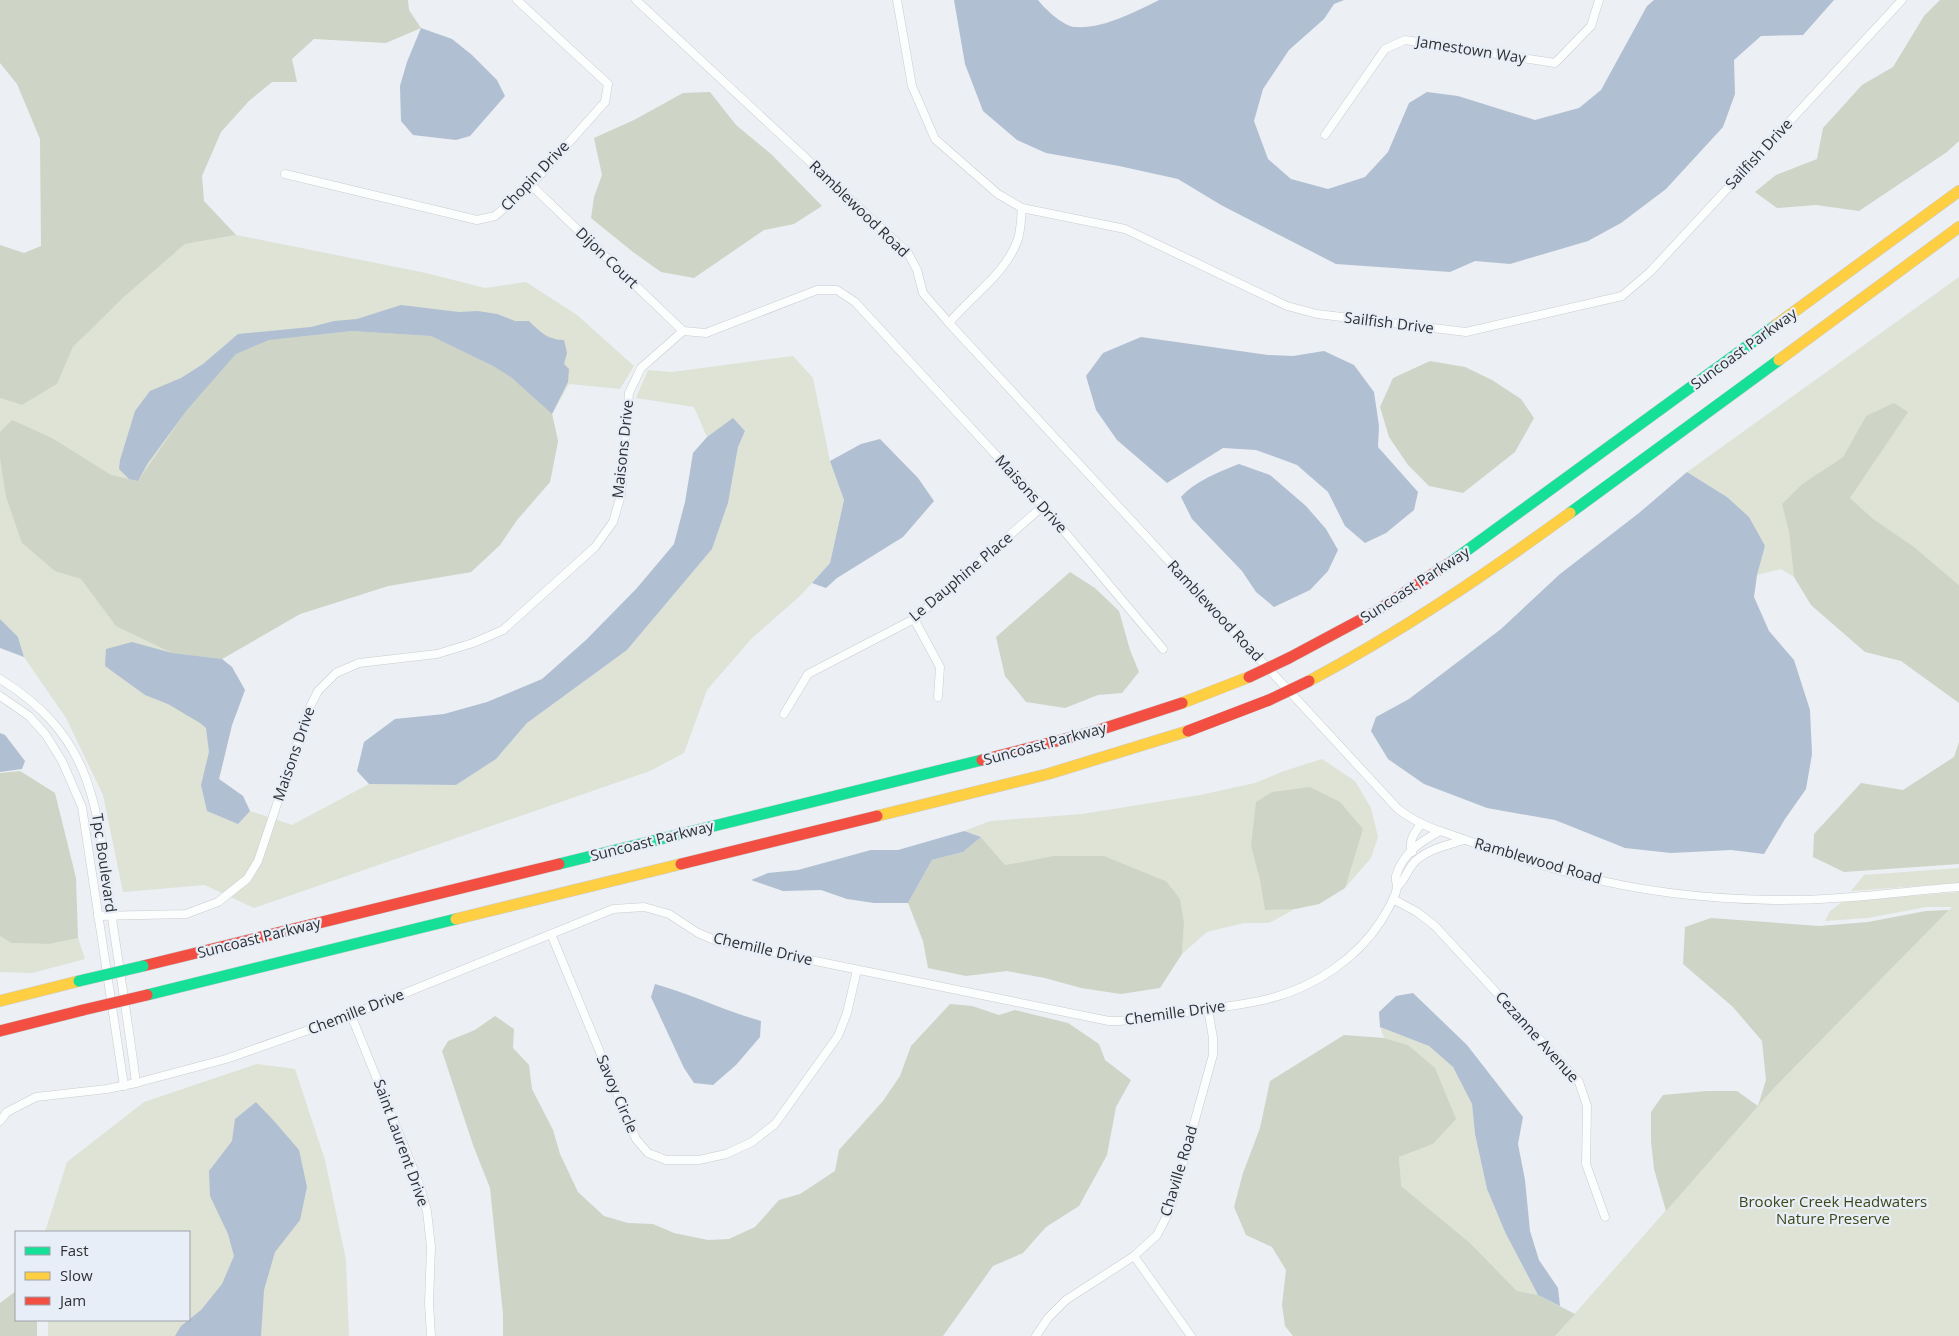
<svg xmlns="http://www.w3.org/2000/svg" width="1959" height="1336" viewBox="0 0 1959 1336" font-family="'Open Sans',sans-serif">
<rect width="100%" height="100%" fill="#eceff4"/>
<g fill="#dee3d6">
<path d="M236,235L426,273L485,288L526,282L577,315L634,366L620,389L569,384L552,414L558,441L550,482L517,520L500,545L471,572L388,586L300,614L222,659L232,667L245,690L232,725L219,779L243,796L250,811L292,825L369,784L456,785L496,759L527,723L627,650L712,549L728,503L738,447L745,431L733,419L707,437L694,407L636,398L648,370L672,372L793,356L813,378L830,461L844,500L830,563L800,596L752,638L707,690L684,753L650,771L254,908L205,885L123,892L103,795L66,718L24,657L18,637L0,619V398L22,405L57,384L73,347L124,297L185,244Z"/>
<path d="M1959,277V585L1914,547L1872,518L1850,498L1907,412L1866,416L1843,457L1802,484L1782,504L1789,533L1794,577L1781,569L1757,575L1765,546L1727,497L1687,472Z"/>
<path d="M1322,759L1355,781L1371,808L1378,837L1371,858L1345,888L1319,904L1295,909L1269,923H1244L1207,932L1182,954L1184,923L1166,881L1104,856H1053L1005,865L981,837L964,831L990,821L1082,814L1200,795L1255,783L1284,771Z"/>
<path d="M1959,868V883L1851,891L1864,875Z"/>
<path d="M1959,892V1336H1555L1774,1088L1952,907H1926L1868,918L1825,921L1830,911L1842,902Z"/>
<path d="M0,936L11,943L49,944L78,938L85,959L32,973L0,972Z"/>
<path d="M1380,1027L1429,1046L1453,1067L1472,1104L1475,1134L1487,1189L1505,1232L1538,1295L1517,1291L1470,1243L1400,1186L1399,1157L1433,1144L1408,1045L1384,1038Z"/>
<path d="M257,1064L295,1069L325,1160L346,1260L349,1336H48V1320H189V1232H45L67,1162L144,1102Z"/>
</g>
<g fill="#ced4c6">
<path d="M0,0H408L409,10L421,28L386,43L314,39L292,59L297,82H272L249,101L221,132L202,176L204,201L236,235L185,244L124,297L73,347L57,384L22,405L0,398V245L24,253L41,246L40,139L17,84L0,63Z"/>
<path d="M1940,0H1959V141L1947,152L1859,211L1816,205L1777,208L1755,192L1776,175L1817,159L1823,128L1862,85L1893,67L1924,16Z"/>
<path d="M710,92L736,125L771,154L822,206L794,224L764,230L694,278L661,272L633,252L591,218L594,197L602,175L594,138L634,120L683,93Z"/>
<path d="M352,331L431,336L493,366L512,378L552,414L558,441L550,482L517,520L500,545L471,572L388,586L300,614L222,659L172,653L116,626L81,579L55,571L22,543L6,497L0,458V432L12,420L52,438L111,475L138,481L187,410L236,354L268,340Z"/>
<path d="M1430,361L1465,367L1492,380L1521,399L1534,418L1515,452L1463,493L1429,486L1408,465L1389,437L1380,407L1393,378Z"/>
<path d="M1894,403L1908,412L1850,498L1872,518L1914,547L1959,585V703L1901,661L1865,652L1811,605L1794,577L1789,533L1782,504L1802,484L1843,457L1866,416Z"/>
<path d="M1070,572L1095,588L1119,611L1130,650L1139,672L1122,693L1098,695L1065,708L1026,702L1005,676L996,637Z"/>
<path d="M1959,742V864L1844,872L1813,857L1814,834L1861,783L1903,790L1954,757Z"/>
<path d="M20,771L55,793L76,878L78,938L49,944L11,943L0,936V773Z"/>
<path d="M1310,787L1340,802L1363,829L1345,888L1319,904L1295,909L1265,910L1260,880L1251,846L1256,802L1272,792Z"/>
<path d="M981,837L1005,865L1053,856H1104L1166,881L1180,899L1184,923L1182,954L1160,988L1121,994L1081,988L1045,978L1007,971L966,976L928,968L923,941L908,903L932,860L963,852Z"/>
<path d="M1949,910L1774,1088L1666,1211L1654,1169L1651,1141V1112L1663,1095L1707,1091H1737L1758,1106L1766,1080L1762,1041L1733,1007L1683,964L1685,927L1711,918L1819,926L1868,922L1926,911Z"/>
<path d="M950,1004L972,1006L999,1015L1015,1010L1068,1023L1099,1044L1105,1060L1131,1080L1116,1107L1107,1155L1079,1206L1046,1227L1023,1253L993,1266L943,1336H503V1314L490,1188L473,1145L442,1051L448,1041L475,1030L495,1016L514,1029L513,1048L529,1065L532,1089L553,1130L560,1154L578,1192L604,1216L628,1223L653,1224L674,1233L708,1240L729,1239L755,1227L779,1200L800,1194L835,1171L839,1150L883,1101L900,1076L911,1046Z"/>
<path d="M1344,1035L1384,1038L1408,1045L1435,1068L1456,1119L1433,1144L1399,1157L1401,1186L1470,1243L1517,1291L1538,1295L1575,1314L1555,1336H1293L1285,1326L1282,1305L1286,1270L1272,1247L1246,1235L1234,1207L1243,1173L1260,1128L1270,1081Z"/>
<path d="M16,1291V1320H37V1336H0V1303Z"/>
</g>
<g fill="#b0bfd1">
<path d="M954,0H1038C1045,9 1063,26 1075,27C1103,29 1135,12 1159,0H1344L1334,4L1324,19L1289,50L1263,89L1254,121L1268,159L1291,179L1328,189L1365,177L1388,152L1409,103L1427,92L1458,96L1535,120L1579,108L1601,90L1647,6L1654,0H1834L1803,35L1761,36L1734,60L1735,94L1723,127L1666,189L1621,223L1588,241L1510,264L1475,261L1450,272L1336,264L1221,205L1178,179L1119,166L1046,153L1017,140L983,111L965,64Z"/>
<path d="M421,28L452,39L472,55L497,80L505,96L470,136L456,140L413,135L401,121L400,86L407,62Z"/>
<path d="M401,305L459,312L478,311L497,314L515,321H529C540,332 548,340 564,340L567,353L564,364L569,369L568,382L552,414L512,378L493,366L431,336L352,331L269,340L236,354L187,410L148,463L138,481L129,479L119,469L120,460L135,411L150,391L181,378L203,364L238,334L311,327L334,321L357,319Z"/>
<path d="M1141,337L1268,355L1293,356L1324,351L1354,365L1374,392L1379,426L1378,447L1418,492L1414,510L1386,533L1365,543L1345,526L1328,492L1297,465L1256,450L1223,448L1167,483L1117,440L1096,410L1086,376L1103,353Z"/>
<path d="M733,418L745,431L738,447L728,503L712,549L627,650L527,723L496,759L456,785L369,784L357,771L364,742L395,719L444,714L487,702L542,679L586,640L637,588L674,544L685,502L693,453L707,437Z"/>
<path d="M880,439L918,478L934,501L903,537L837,578L826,588L812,583L830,563L844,500L830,461L861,444Z"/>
<path d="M1239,464L1270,475L1306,506L1326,529L1338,550L1328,571L1310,590L1274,607L1256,592L1242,571L1192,519L1181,497C1195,481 1219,472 1239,464Z"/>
<path d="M1687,472L1727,497L1749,517L1765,546L1757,575L1754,597L1769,631L1794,660L1810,710L1812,754L1806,789L1785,819L1764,854L1731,850L1671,853L1625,848L1555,820L1487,808L1424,784L1388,759L1371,731L1376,717L1409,699L1501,629L1560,574L1639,513Z"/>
<path d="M0,619L18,637L24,657L0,648Z"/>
<path d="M132,642L172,653L222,659L232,667L245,690L232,725L219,779L243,796L250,811L238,824L207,811L201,785L209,752L206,728L200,723L168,704L145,695L105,666L106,649Z"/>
<path d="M0,733L5,735L25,761L22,769L0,772Z"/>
<path d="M964,831L981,837L963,852L932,860L908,903H874L847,899L821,890L783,891L751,880L768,873L798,870L871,850H898Z"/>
<path d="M655,984C691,994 725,1011 761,1021L760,1037L736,1065L713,1085L694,1083L684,1068L651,997Z"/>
<path d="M1413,993L1467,1045L1523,1117L1518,1144L1525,1180L1530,1231L1539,1260L1558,1288L1560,1306L1538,1295L1505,1232L1487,1189L1475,1134L1472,1104L1453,1067L1429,1046L1380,1027L1379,1012L1396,996Z"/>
<path d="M256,1102L275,1122L299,1150L307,1187L300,1220L275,1252L264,1290L261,1336H175L181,1326L201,1310L222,1284L234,1256L228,1234L210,1196L209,1171L232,1141L235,1119Z"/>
</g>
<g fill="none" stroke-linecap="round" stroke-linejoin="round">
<g stroke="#c9cccf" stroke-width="9">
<g id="street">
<path d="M636,0L908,253L917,270L923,293L949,323L1398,809C1411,819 1424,826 1440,831C1484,846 1529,863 1574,874C1637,891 1708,899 1773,900C1835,901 1897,892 1959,887"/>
<path d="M897,0L912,86L935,139L998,194L1022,208L1125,229L1287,306L1317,314L1466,332L1622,296L1650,272L1902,0"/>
<path d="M1325,135L1385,49L1405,40L1555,63L1591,26L1599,0"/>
<path d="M285,174L477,220L495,216L531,185L605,102L608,84L517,0"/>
<path d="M531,185L683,331"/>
<path d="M949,323C972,295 1006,274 1018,239C1021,229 1021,218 1022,208"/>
<path d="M914,619L940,667L938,697"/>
<path d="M0,679C99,740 97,815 112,918C120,973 129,1028 136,1083"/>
<path d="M0,696L29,716L46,735L62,761L82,807L124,1086"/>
<path d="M784,714L808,674L914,619L1043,506"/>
<path d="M1412,852C1408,842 1414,833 1421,824"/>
<path d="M1397,887C1405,880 1406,873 1412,865C1423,850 1448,845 1464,840"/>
<path d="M1393,899L1417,912L1435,926L1579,1082L1587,1106L1586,1164L1605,1217"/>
<path d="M98,916L186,914L218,902L247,879L258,861L308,711L318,691L336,673L359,663L437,654L473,643L503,630L595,547L613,522L621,495L629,393L641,368L683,331L706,333L817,290H837L855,302L1043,506L1163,649"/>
<path d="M551,934L636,1139L648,1153L666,1160H699L726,1154L752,1142L775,1124L838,1036L847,1013L857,970"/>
<path d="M351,1015L417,1178L427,1211L431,1247L429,1303L431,1336"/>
<path d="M0,1121L7,1112L36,1097L107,1089L136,1083L226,1059L351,1015L613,909L644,907L669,914L698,933L717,941L1109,1021C1141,1021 1172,1015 1203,1010C1227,1006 1252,1004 1275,997C1317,985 1357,958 1381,921C1386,912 1396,898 1397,887C1397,883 1395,880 1396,876C1403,853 1420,842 1440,831"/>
<path d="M1134,1256L1191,1336"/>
<path d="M1036,1336L1048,1318L1066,1300L1134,1256L1157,1235L1170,1210L1213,1055V1038L1208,1009"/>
</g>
</g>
<g stroke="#c9cccf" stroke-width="12">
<g id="fast">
<path d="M1570,513L1779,360"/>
<path d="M1451,562L1776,325"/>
<path d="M559,864L982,760"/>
<path d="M147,995L456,919"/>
</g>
</g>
<g stroke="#c9cccf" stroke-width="12">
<g id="slow">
<path d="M1776,325L1959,191"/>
<path d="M1779,360L1959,227"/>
<path d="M1309,681C1401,632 1486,574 1570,513"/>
<path d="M1182,703L1249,677"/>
<path d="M877,816L1048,774L1188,731"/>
<path d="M456,919L681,864"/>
<path d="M0,1001L79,981"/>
</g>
</g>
<g stroke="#c9cccf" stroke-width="12">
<g id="jam">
<path d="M1289,658L1375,612L1451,562"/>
<path d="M1188,731L1269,700"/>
<path d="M982,760L1096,731L1182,703"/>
<path d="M681,864L877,816"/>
<path d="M143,966L559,864"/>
<path d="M0,1031L83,1010"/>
</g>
</g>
<use href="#street" stroke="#fcfdfd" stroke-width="8"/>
<use href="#fast" stroke="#16e098" stroke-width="11"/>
<use href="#slow" stroke="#ffcf43" stroke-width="11"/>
<use href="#jam" stroke="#f24e42" stroke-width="11"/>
<g stroke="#c9cccf" stroke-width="12" stroke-linecap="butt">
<path id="fast-bridge" d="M79,981L143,966"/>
</g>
<g stroke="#c9cccf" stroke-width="12" stroke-linecap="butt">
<g id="jam-bridge">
<path d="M1249,677L1289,658"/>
<path d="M1269,700L1309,681"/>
<path d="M83,1010L147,995"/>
</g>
</g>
<use href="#fast-bridge" stroke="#16e098" stroke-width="11"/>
<use href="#jam-bridge" stroke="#f24e42" stroke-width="11"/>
</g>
<g text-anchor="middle" stroke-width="4.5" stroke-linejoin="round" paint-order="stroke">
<g font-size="15" fill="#2e3034" stroke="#e8eef7">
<text transform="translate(1471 50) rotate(9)" y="5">Jamestown Way</text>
<text transform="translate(1759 154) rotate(-47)" y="5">Sailfish Drive</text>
<text transform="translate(535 176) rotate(-46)" y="5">Chopin Drive</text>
<text transform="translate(859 209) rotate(44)" y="5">Ramblewood Road</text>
<text transform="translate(607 258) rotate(44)" y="5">Dijon Court</text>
<text transform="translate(1389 323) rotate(7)" y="5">Sailfish Drive</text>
<text transform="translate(1744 349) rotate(-36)" y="5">Suncoast Parkway</text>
<text transform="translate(623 449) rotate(-84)" y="5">Maisons Drive</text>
<text transform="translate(1031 494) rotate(48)" y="5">Maisons Drive</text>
<text transform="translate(961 577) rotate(-40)" y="5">Le Dauphine Place</text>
<text transform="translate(1415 585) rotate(-33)" y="5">Suncoast Parkway</text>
<text transform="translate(1215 611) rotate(47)" y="5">Ramblewood Road</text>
<text transform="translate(1045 744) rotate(-15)" y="5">Suncoast Parkway</text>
<text transform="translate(294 754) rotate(-71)" y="5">Maisons Drive</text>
<text transform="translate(652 841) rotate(-14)" y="5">Suncoast Parkway</text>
<text transform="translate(1538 861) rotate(16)" y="5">Ramblewood Road</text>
<text transform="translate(104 863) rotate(82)" y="5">Tpc Boulevard</text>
<text transform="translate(259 938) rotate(-14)" y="5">Suncoast Parkway</text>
<text transform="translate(763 949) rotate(13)" y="5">Chemille Drive</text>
<text transform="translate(356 1012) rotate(-21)" y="5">Chemille Drive</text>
<text transform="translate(1175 1013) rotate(-8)" y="5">Chemille Drive</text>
<text transform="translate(1537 1037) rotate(48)" y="5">Cezanne Avenue</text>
<text transform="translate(617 1094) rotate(67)" y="5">Savoy Circle</text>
<text transform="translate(401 1143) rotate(70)" y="5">Saint Laurent Drive</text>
<text transform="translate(1179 1171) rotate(-73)" y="5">Chaville Road</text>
</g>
<g font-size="15" fill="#3d4615" stroke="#e8eef7">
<text x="1833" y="1207">Brooker Creek Headwaters<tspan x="1833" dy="17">Nature Preserve</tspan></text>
</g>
</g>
<rect x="15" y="1231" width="175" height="90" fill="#e8eef7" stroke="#9ea2a9"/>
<rect x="25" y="1247" width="25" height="8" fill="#16e098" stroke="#9ea2a9"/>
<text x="60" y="1256" font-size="15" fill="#2e3034">Fast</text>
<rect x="25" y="1272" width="25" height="8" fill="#ffcf43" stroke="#9ea2a9"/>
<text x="60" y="1281" font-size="15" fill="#2e3034">Slow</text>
<rect x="25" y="1297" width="25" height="8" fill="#f24e42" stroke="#9ea2a9"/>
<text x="60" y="1306" font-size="15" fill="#2e3034">Jam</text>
</svg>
